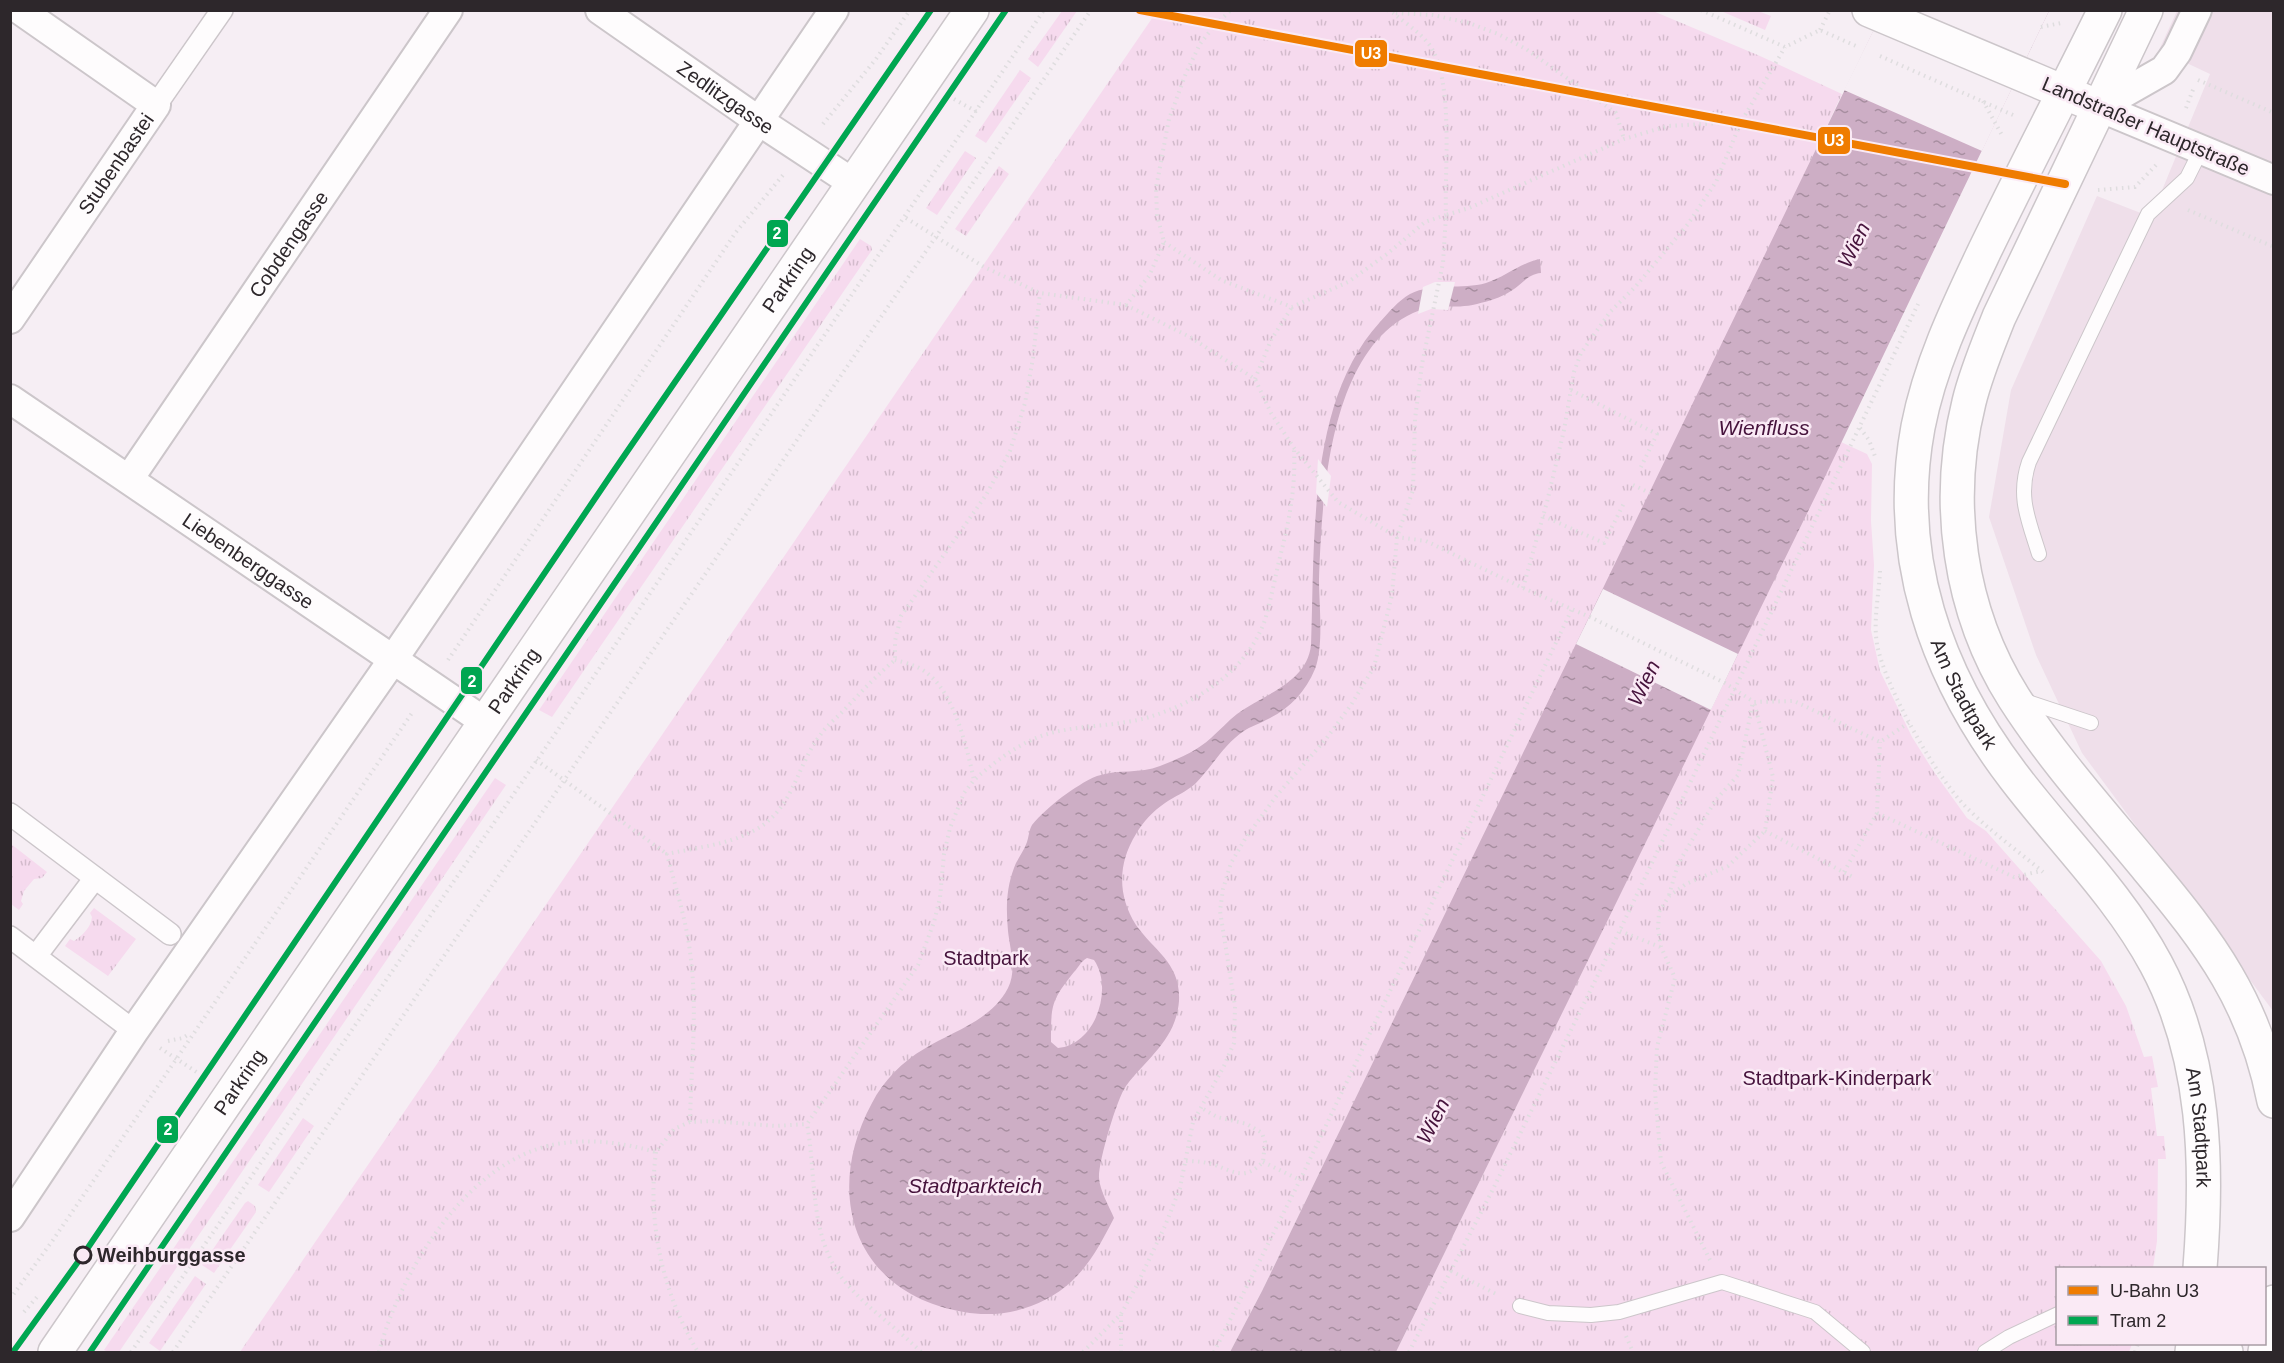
<svg xmlns="http://www.w3.org/2000/svg" width="2284" height="1363" viewBox="0 0 2284 1363" font-family="Arial,sans-serif">
<defs>
<pattern id="grass-tufts" width="24" height="20" patternUnits="userSpaceOnUse" patternTransform="scale(1.5)"><rect width="24" height="20" fill="#f6daee"/><path d="M3 7l-1-3M5 7V3M7 7l1-3M15 17l-1-3M17 17v-4M19 17l1-3" fill="none" stroke="#d3bbcc"/></pattern>
<pattern id="water-ripples" width="26" height="14" patternUnits="userSpaceOnUse" patternTransform="scale(1.5)"><rect width="26" height="14" fill="#cdaec5"/><path d="M2 4q2-2 4 0t4 0M15 11q2-2 4 0t4 0" fill="none" stroke="#a78ea0"/></pattern>
</defs>
<rect width="100%" height="100%" fill="#f6eef4"/>
<path fill="#efdfea" d="M2177,11H2273V1011L2082,753L2036,655L1989,517L2011,390L2097,196L2151,217L2210,74L2159,50Z"/>
<g fill="url(#grass-tufts)">
<path d="M1062,11H1077L1038,67L1028,59Z"/>
<path d="M1157,11H1653L1760,56L1842,94L1768,251L1262,1291L1230,1352H240Z"/>
<path d="M1721,11H1758L1771,16L1765,30Z"/>
<path d="M1020,70L1031,78L986,143L975,136Z"/>
<path d="M965,151L976,158L937,215L926,208Z"/>
<path d="M999,166L1009,174L966,236L955,229Z"/>
<path d="M860,239L871,246L872,250L552,717L539,710Z"/>
<path d="M1841,442L1867,454L1872,464L1871,521L1874,565L1871,630L1880,671L1912,737L1934,772L1967,818L1986,831L2101,961L2126,1006L2144,1057L2152,1056L2158,1087L2151,1088L2157,1136H2164L2166,1159H2158L2157,1241L2153,1268H2058V1344H2132L2129,1352H1396Z"/>
<path d="M495,778L506,785L119,1352H108L104,1350Z"/>
<path d="M11,844L47,872L42,878L34,879L24,891L21,901L23,904L19,910L11,904Z"/>
<path d="M94,908L136,939L108,976L65,946L70,939L74,941C83,935 91,927 92,917L90,913Z"/>
<path d="M303,1118L314,1126L269,1192L258,1185Z"/>
<path d="M248,1201L255,1206L256,1212L214,1273L202,1265L245,1203Z"/>
<path d="M195,1276L206,1284L160,1351L149,1343Z"/>
</g>
<g fill="url(#water-ripples)" fill-rule="evenodd">
<path d="M1883,11H2049L1820,487L1396,1352H1230L1262,1291Z"/>
<path d="M1540,259L1541,273C1527,274 1522,285 1511,291C1500,298 1489,301 1477,304C1453,310 1437,302 1413,313C1328,352 1322,499 1319,579C1319,606 1324,645 1315,669C1305,693 1288,710 1266,720C1259,724 1251,726 1244,731C1224,744 1212,767 1195,784C1186,792 1175,796 1165,803C1153,811 1143,822 1136,834C1118,863 1117,895 1136,925C1154,951 1181,963 1179,1001C1176,1040 1147,1058 1126,1086C1117,1098 1098,1163 1099,1178C1100,1191 1109,1206 1114,1218C1102,1241 1091,1263 1072,1281C1043,1308 1002,1319 964,1312C855,1294 822,1195 872,1103C883,1081 903,1061 924,1049C953,1031 991,1021 1008,988C1017,970 1010,950 1008,931C1006,909 1006,889 1014,868C1017,859 1024,851 1027,842C1029,836 1029,830 1032,825C1039,816 1053,804 1062,797C1072,790 1086,780 1097,776C1118,769 1140,774 1160,766C1178,759 1197,751 1211,738C1220,730 1228,721 1237,714C1264,694 1307,683 1311,645C1315,544 1307,401 1380,322C1389,312 1398,301 1410,294C1434,282 1462,290 1486,283C1505,277 1520,263 1540,259ZM1087,958L1094,960C1114,989 1095,1045 1058,1048L1051,1042C1051,1005 1051,1001 1074,972C1079,967 1080,962 1087,958Z"/>
</g>
<g fill="#f6eef4">
<path d="M1883,11H2049L1982,151L1844,90Z"/>
<path d="M1435,282H1455L1448,310L1431,309L1418,314L1423,287Z"/>
<path d="M1318,459L1331,476L1327,507L1316,493Z"/>
<path d="M1603,589L1738,654L1711,710L1576,644Z"/>
</g>
<g fill="none" stroke-linecap="round" stroke-linejoin="round">
<g stroke="#ccc6ca" stroke-width="16">
<g id="service">
<path d="M2039,554C2029,521 2017,497 2029,462L2148,214L2187,178L2201,150"/>
<path d="M2022,700L2091,723"/>
<path d="M1520,1306L1548,1313L1591,1315L1619,1312L1722,1282L1815,1312L1863,1352"/>
<path d="M1985,1352L2009,1337L2058,1314"/>
</g>
</g>
<g stroke="#ccc6ca" stroke-width="24">
<g id="pedestrian">
<path d="M156,105L222,10"/>
<path d="M10,814L170,934"/>
<path d="M10,937L134,1031"/>
<path d="M36,956L95,878"/>
</g>
</g>
<g stroke="#ccc6ca" stroke-width="32">
<g id="minor">
<path id="s1" d="M600,10L759,121L853,183"/>
<path d="M2099,107L2274,180"/>
<path d="M2099,107L2164,70L2177,52L2197,10"/>
<path id="s2" d="M10,319L156,105L20,10"/>
<path id="s3" d="M10,399L485,722"/>
<path id="s4" d="M129,479L448,10"/>
<path d="M10,1217L134,1031L392,661L834,10"/>
</g>
</g>
<g stroke="#ccc6ca" stroke-width="36">
<path id="tertiary" d="M1869,10L2099,107"/>
</g>
<g stroke="#ccc6ca" stroke-width="36">
<g id="secondary">
<path d="M2218,1344L2226,1352"/>
<path id="s5" d="M55,1352L972,10"/>
</g>
</g>
<g stroke="#ccc6ca" stroke-width="36">
<g id="primary">
<path id="s6" d="M2105,10C2065,91 2023,171 1984,252C1957,309 1930,365 1918,427C1894,556 1936,675 2014,777C2061,839 2119,895 2156,964C2206,1057 2208,1166 2200,1268"/>
<path d="M2146,10L1999,317C1988,345 1976,373 1969,402C1944,502 1959,611 2014,698C2053,759 2102,813 2148,869C2210,943 2255,1003 2274,1101"/>
<path d="M2192,1352L2193,1344"/>
<path d="M2265,1352L2274,1302"/>
</g>
</g>
<g stroke="#dfdddf" stroke-width="4" stroke-dasharray="1.5 4.5" stroke-linecap="butt">
<path d="M1394,10L1393,13L1433,15L1469,23L1498,34L1526,49L1616,113L1624,139"/>
<path d="M1701,10L1785,47L1820,30L1856,46"/>
<path d="M2041,27L2061,23"/>
<path d="M1820,30L1830,10"/>
<path d="M1880,56L2013,115"/>
<path d="M2198,80L2274,113"/>
<path d="M954,99L977,112"/>
<path d="M1983,101L2003,137"/>
<path d="M2186,108L2194,87"/>
<path d="M823,124L876,59L910,10"/>
<path d="M2098,190L2135,187L2156,165"/>
<path d="M2188,210L2274,247"/>
<path d="M906,218L984,267L1040,293L1126,305L1149,276L1164,242L1157,215L1156,188L1169,119L1186,73L1200,44L1214,26L1231,10"/>
<path d="M1164,242L1221,280L1292,307L1348,282L1387,254L1425,222L1446,215C1444,171 1455,77 1428,43C1418,31 1404,22 1393,13L1387,10"/>
<path d="M1126,305L1190,337L1255,379L1271,413L1294,448L1338,502L1397,537L1426,541L1523,588L1590,617L1725,683L1754,702L1794,701L1880,742L1910,722"/>
<path d="M1255,379L1271,340L1292,307"/>
<path d="M1571,390L1657,434L1640,469"/>
<path d="M1860,428L1869,440L1876,459"/>
<path d="M1633,485L1650,493"/>
<path d="M1543,516L1604,543L1625,501"/>
<path d="M1880,571C1879,595 1873,620 1877,644C1884,685 1936,777 1966,807C1990,831 2018,851 2043,872"/>
<path d="M1523,588L1547,502L1564,430L1574,372L1581,353L1610,312L1636,286L1688,224L1716,182L1741,122L1785,47"/>
<path d="M448,660L736,232L783,175"/>
<path d="M895,660C902,662 911,664 917,667C953,683 966,745 974,780C998,759 1024,739 1055,732C1085,725 1116,726 1146,718C1197,703 1246,672 1265,620C1271,599 1275,578 1280,557C1289,522 1296,486 1294,449"/>
<path d="M536,760L667,854"/>
<path d="M1877,813L2014,877L2041,871"/>
<path d="M1765,831L1853,877"/>
<path d="M1844,872L1877,813L1880,742"/>
<path d="M1669,895L1678,864L1715,801L1738,775L1753,702"/>
<path d="M1620,931L1660,947"/>
<path d="M168,1041L183,1038L189,1034"/>
<path d="M160,1048L198,1073"/>
<path d="M690,1122C691,1066 698,1008 690,952C686,919 675,886 667,854C695,848 725,845 751,832C794,812 795,767 821,734C828,724 838,717 846,708C862,691 877,675 895,660V641L901,616L986,495L1010,451L1025,403L1033,358L1040,293"/>
<path d="M656,1152C647,1222 662,1292 698,1352"/>
<path d="M1186,1161C1196,1161 1205,1162 1215,1165C1236,1173 1245,1180 1263,1162L1265,1142L1262,1133L1247,1124L1217,1117L1200,1107"/>
<path d="M1263,1162L1300,1180"/>
<path d="M1710,1260L1661,1162L1655,1092L1657,1047L1675,978L1661,947L1658,929L1659,912L1669,896L1686,884L1728,866L1765,831L1773,777L1754,702"/>
<path d="M1451,1271L1498,1295"/>
<path d="M10,1299L53,1240L412,713"/>
<path d="M24,1312L37,1297"/>
<path d="M1626,1336L1633,1352"/>
<path d="M131,1352L557,731L1044,10"/>
<path d="M173,1352L1091,10"/>
<path d="M379,1352C400,1272 468,1159 557,1144C592,1138 623,1143 656,1152L674,1129L690,1122L711,1121L776,1126L807,1124"/>
<path d="M921,1352C897,1328 868,1309 846,1283C808,1238 817,1178 807,1124L918,965L934,922L940,898L944,854L950,828L964,793L974,780"/>
<path d="M1083,1352L1121,1314L1137,1285L1165,1226L1180,1188L1193,1122L1224,1066L1234,1043L1235,1006L1220,911L1223,889L1231,863L1245,839L1277,795L1326,739L1351,705L1374,667L1392,595L1397,537L1413,490L1415,419L1422,364L1443,263L1446,215L1469,208L1624,139L1668,126L1741,122"/>
<path d="M1121,1352V1314"/>
<path d="M1214,1352L1300,1180L1572,609"/>
<path d="M1409,1352L1492,1191L1620,930L1918,304"/>
<path d="M2135,1352L2138,1344"/>
</g>
<use href="#service" stroke="#fefcfd" stroke-width="14"/>
<use href="#pedestrian" stroke="#fefcfd" stroke-width="21"/>
<use href="#minor" stroke="#fefcfd" stroke-width="28"/>
<use href="#tertiary" stroke="#fefcfd" stroke-width="33"/>
<use href="#secondary" stroke="#fefcfd" stroke-width="33"/>
<use href="#primary" stroke="#fefcfd" stroke-width="33"/>
<g stroke="#faeaf5" stroke-width="10">
<g id="tram-1">
<path d="M13,1352L83,1255L613,472L931,10"/>
<path d="M90,1352L1006,10"/>
</g>
</g>
<use href="#tram-1" stroke="#00a651" stroke-width="6"/>
<g stroke="#faeaf5" stroke-width="12">
<path id="metro-1" d="M1140,10L2065,184"/>
</g>
<use href="#metro-1" stroke="#ef7c00" stroke-width="8"/>
</g>
<circle fill="#faeaf5" stroke="#2d272b" stroke-width="3" cx="83" cy="1255" r="8"/>
<g text-anchor="middle" stroke-width="5" stroke-linejoin="round" paint-order="stroke">
<g font-size="20" fill="#2d272b" stroke="#faeaf5">
<text dy="7" stroke="none"><textPath href="#s1" startOffset="153">Zedlitzgasse</textPath></text>
<text transform="translate(2146 126) rotate(23)" y="7">Landstraßer Hauptstraße</text>
<text dy="7" stroke="none"><textPath href="#s2" startOffset="188">Stubenbastei</textPath></text>
<text dy="7" stroke="none"><textPath href="#s4" startOffset="284">Cobdengasse</textPath></text>
<text dy="7" stroke="none"><textPath href="#s5" startOffset="1299">Parkring</textPath></text>
<text dy="7" stroke="none"><textPath href="#s3" startOffset="288">Liebenberggasse</textPath></text>
<text dy="7" stroke="none"><textPath href="#s5" startOffset="813">Parkring</textPath></text>
<text dy="7" stroke="none"><textPath href="#s6" startOffset="735">Am Stadtpark</textPath></text>
<text dy="7" stroke="none"><textPath href="#s5" startOffset="327">Parkring</textPath></text>
<text dy="7" stroke="none"><textPath href="#s6" startOffset="1238">Am Stadtpark</textPath></text>
</g>
<g font-size="20" fill="#46123c" stroke="#faeaf5">
<text x="986" y="965">Stadtpark</text>
<text x="1837" y="1085">Stadtpark-Kinderpark</text>
</g>
<g font-size="20" font-weight="bold" fill="#2d272b" stroke="#faeaf5" text-anchor="start">
<text x="97" y="1262">Weihburggasse</text>
</g>
<g font-size="21" font-style="italic" fill="#46133c" stroke="#faeaf5">
<text transform="translate(1854 245) rotate(-64)" y="7">Wien</text>
<text x="1764" y="435">Wienfluss</text>
<text transform="translate(1644 683) rotate(-64)" y="7">Wien</text>
<text transform="translate(1433 1121) rotate(-63)" y="7">Wien</text>
<text x="975" y="1193">Stadtparkteich</text>
</g>
</g>
<g stroke="#faeaf5" stroke-width="2">
<rect x="1354" y="39" width="34" height="29" rx="6" fill="#ef7c00"/>
<rect x="1817" y="126" width="34" height="29" rx="6" fill="#ef7c00"/>
<rect x="766" y="219" width="23" height="29" rx="6" fill="#00a651"/>
<rect x="460" y="666" width="23" height="29" rx="6" fill="#00a651"/>
<rect x="156" y="1115" width="23" height="29" rx="6" fill="#00a651"/>
</g>
<g font-size="16" text-anchor="middle" font-weight="bold" fill="#fff">
<text x="1371" y="59">U3</text>
<text x="1834" y="146">U3</text>
<text x="777" y="239">2</text>
<text x="472" y="687">2</text>
<text x="168" y="1135">2</text>
</g>
<rect width="2284" height="1363" fill="none" stroke="#2d272b" stroke-width="24"/>
<rect x="2056" y="1267" width="210" height="78" fill="#faeaf5" stroke="#a89ca4" stroke-width="1.5"/>
<rect x="2068" y="1286" width="30" height="9" fill="#ef7c00" stroke="#a89ca4" stroke-width="1.5"/>
<text x="2110" y="1297" font-size="18" fill="#2d272b">U-Bahn U3</text>
<rect x="2068" y="1316" width="30" height="9" fill="#00a651" stroke="#a89ca4" stroke-width="1.5"/>
<text x="2110" y="1327" font-size="18" fill="#2d272b">Tram 2</text>
</svg>
